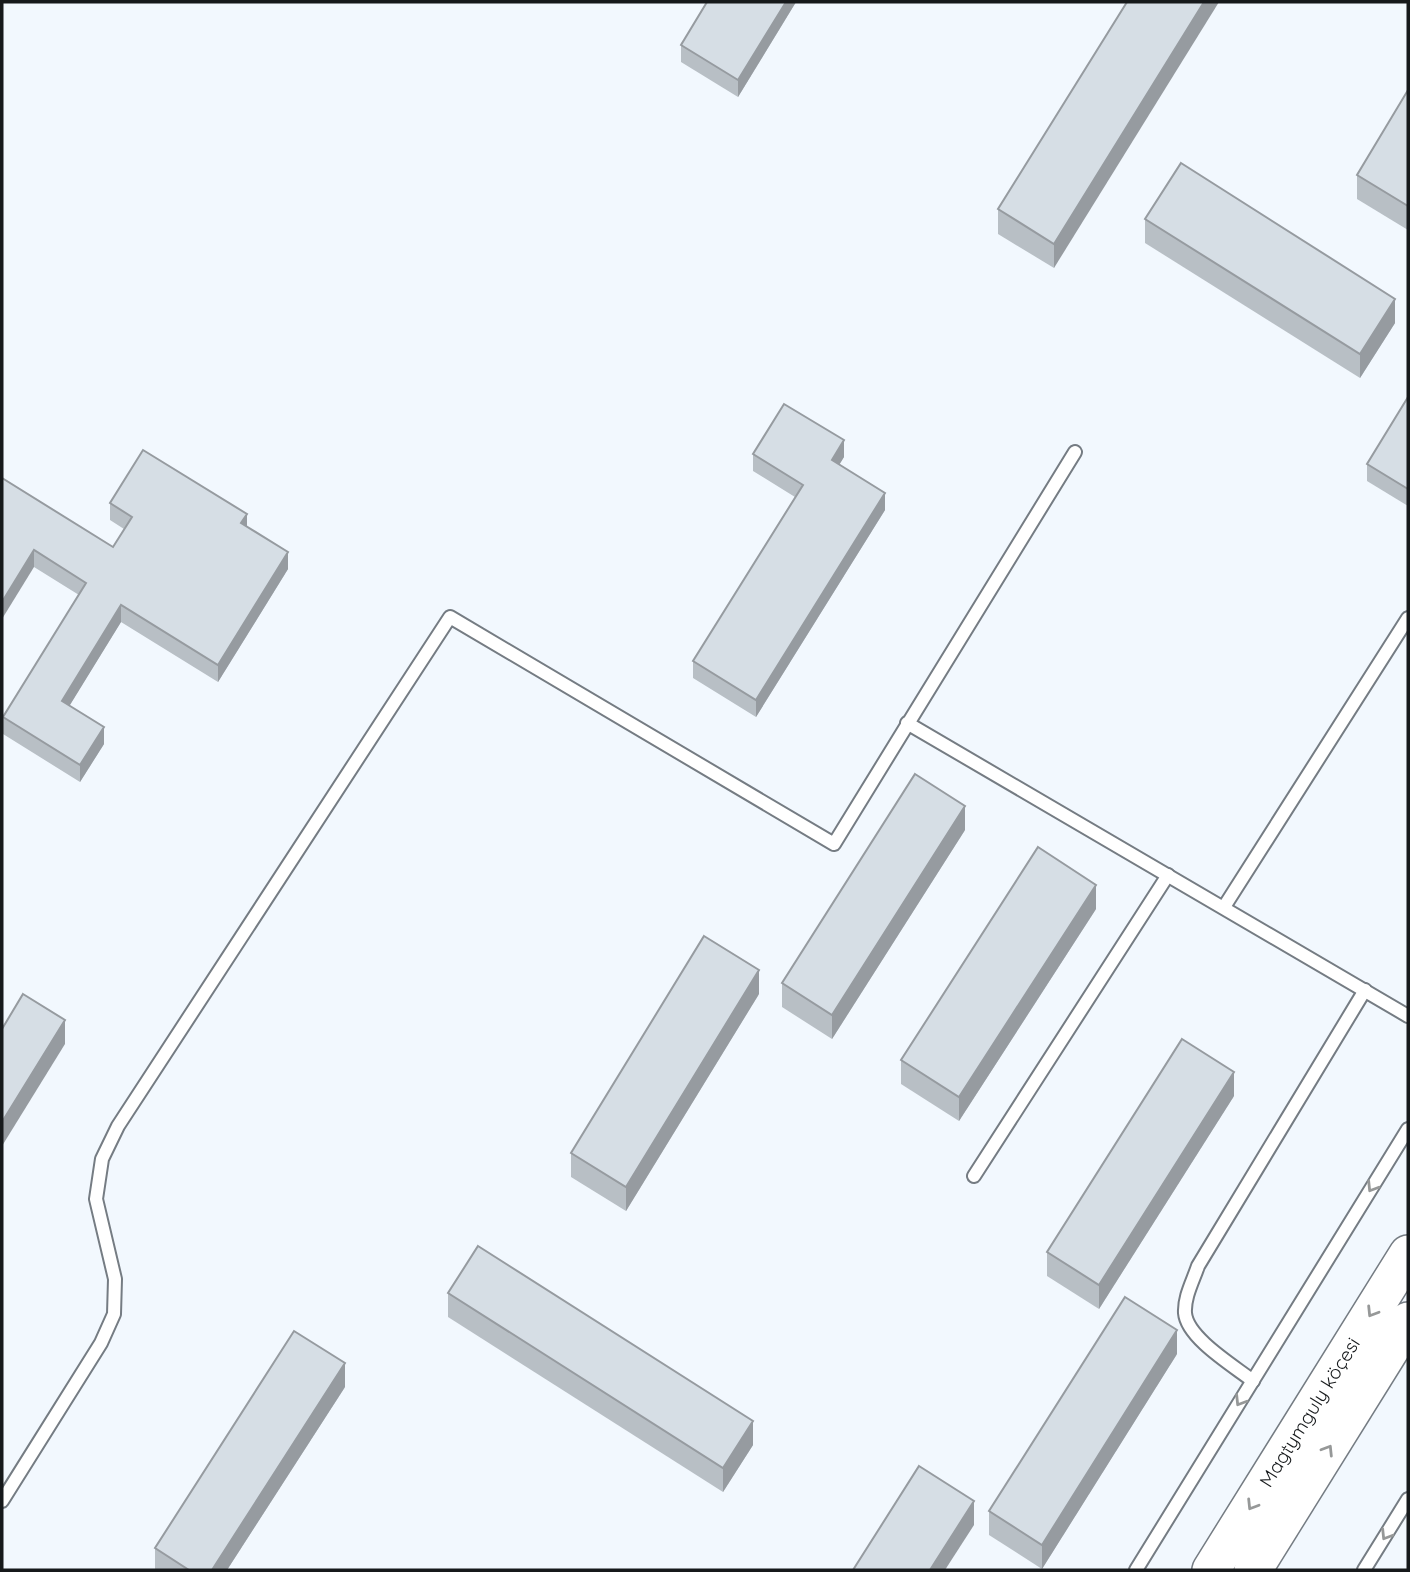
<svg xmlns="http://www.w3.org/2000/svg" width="1410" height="1572" viewBox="0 0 1410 1572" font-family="Quicksand,sans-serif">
<rect width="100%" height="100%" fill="#f2f8fe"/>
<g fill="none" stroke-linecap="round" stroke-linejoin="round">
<g stroke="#757c83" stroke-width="16">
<g id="lane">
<path d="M907,723L1408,1016"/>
<path d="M1224,907L1408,618"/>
<path d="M974,1176L1168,875"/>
<path d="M1253,1381C1234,1366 1187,1338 1185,1313C1184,1297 1193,1281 1198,1266L1365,990"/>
<path d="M2,1501L101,1343L114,1314L115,1279L96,1199L102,1159L118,1126L450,617L834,844L1075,452"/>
<path d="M1136,1570L1408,1129"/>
<path d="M1364,1570L1408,1499"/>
</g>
</g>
<g stroke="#757c83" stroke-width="40">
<g id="secondary">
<path id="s1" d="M1211,1570L1408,1254"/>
<path d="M1253,1570L1408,1321"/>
</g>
</g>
<use href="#lane" stroke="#fff" stroke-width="12"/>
<use href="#secondary" stroke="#fff" stroke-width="37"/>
</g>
<g fill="#b8bfc5">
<path d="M707,2H796L738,97L681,62V45Z"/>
<path d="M1127,2L1054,268L998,234V209Z"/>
<path d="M1408,90V230L1357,199V175Z"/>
<path d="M1145,219L1395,323L1360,378L1145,243Z"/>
<path d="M1408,397V506L1367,481V464Z"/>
<path d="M753,454L844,457L839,464L885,510L756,717L693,678V661L795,497L753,471Z"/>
<path d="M2,478L113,547L124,529L110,520V503L247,527L288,569L218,682L121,622L69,706L104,744L80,782L3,734V717L79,595L34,567Z"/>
<path d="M965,830L832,1039L782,1007V983Z"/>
<path d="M1096,909L959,1121L901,1084V1060Z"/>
<path d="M759,994L626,1211L571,1177V1153Z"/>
<path d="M1234,1096L1099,1309L1047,1276V1252Z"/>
<path d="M448,1293L753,1445L723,1492L448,1317Z"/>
<path d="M1177,1354L1042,1569L989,1535V1511Z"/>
<path d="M345,1387L227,1570H155V1548Z"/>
</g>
<g fill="#969ba0">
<path d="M786,2H796L738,97V80Z"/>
<path d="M1204,2H1219L1054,268V244Z"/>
<path d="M1395,299V323L1360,378V354Z"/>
<path d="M844,440V457L832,477V460Z"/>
<path d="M885,493V510L756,717V700Z"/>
<path d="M247,514V531L241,523Z"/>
<path d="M34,550V567L2,619V602Z"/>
<path d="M288,552V569L218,682V665Z"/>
<path d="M121,605V622L62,718V701Z"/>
<path d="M104,727V744L80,782V765Z"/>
<path d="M965,806V830L832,1039V1015Z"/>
<path d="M1096,885V909L959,1121V1097Z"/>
<path d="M759,970V994L626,1211V1187Z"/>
<path d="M65,1020V1044L2,1146V1122Z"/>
<path d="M1234,1072V1096L1099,1309V1285Z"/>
<path d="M1177,1330V1354L1042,1569V1545Z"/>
<path d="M345,1363V1387L227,1570H212Z"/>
<path d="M753,1421V1445L723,1492V1468Z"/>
<path d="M974,1501V1525L945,1570H930Z"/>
</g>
<g fill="#d6dee5" stroke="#969ba0" stroke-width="2">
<path d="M707,2H786L738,80L681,45Z"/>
<path d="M1127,2H1204L1054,244L998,209Z"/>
<path d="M1408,90V206L1357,175Z"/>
<path d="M1181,163L1395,299L1360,354L1145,219Z"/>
<path d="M1408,397V489L1367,464Z"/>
<path d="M784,404L844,440L832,460L885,493L756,700L693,661L803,485L753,454Z"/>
<path d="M143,450L247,514L241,523L288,552L218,665L121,605L62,701L104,727L80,765L3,717L86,583L34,550L2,602V478L113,547L132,517L110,503Z"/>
<path d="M915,774L965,806L832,1015L782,983Z"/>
<path d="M1038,847L1096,885L959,1097L901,1060Z"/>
<path d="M704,936L759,970L626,1187L571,1153Z"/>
<path d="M23,994L65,1020L2,1122V1029Z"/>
<path d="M1182,1039L1234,1072L1099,1285L1047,1252Z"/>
<path d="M478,1246L753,1421L723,1468L448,1293Z"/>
<path d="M1125,1297L1177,1330L1042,1545L989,1511Z"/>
<path d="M294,1331L345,1363L212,1570H189L155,1548Z"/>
<path d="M919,1466L974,1501L930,1570H853Z"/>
</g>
<defs><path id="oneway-chevron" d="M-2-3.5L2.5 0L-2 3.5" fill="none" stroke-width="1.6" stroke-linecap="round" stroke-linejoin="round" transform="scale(1.75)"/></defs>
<g stroke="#969898">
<use href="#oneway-chevron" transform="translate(1372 1187) rotate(122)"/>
<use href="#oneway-chevron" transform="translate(1372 1312) rotate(122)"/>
<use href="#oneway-chevron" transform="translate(1240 1401) rotate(122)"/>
<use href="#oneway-chevron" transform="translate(1328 1450) rotate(-58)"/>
<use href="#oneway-chevron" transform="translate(1252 1505) rotate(122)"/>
<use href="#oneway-chevron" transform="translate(1386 1535) rotate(122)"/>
</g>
<g text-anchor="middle" stroke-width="5" stroke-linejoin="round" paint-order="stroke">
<g font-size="19" fill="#16191b" stroke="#fff">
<text dy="7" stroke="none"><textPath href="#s1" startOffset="186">Magtymguly köçesi</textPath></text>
</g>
</g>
<rect width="1410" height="1572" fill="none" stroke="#16191b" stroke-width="7"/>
</svg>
